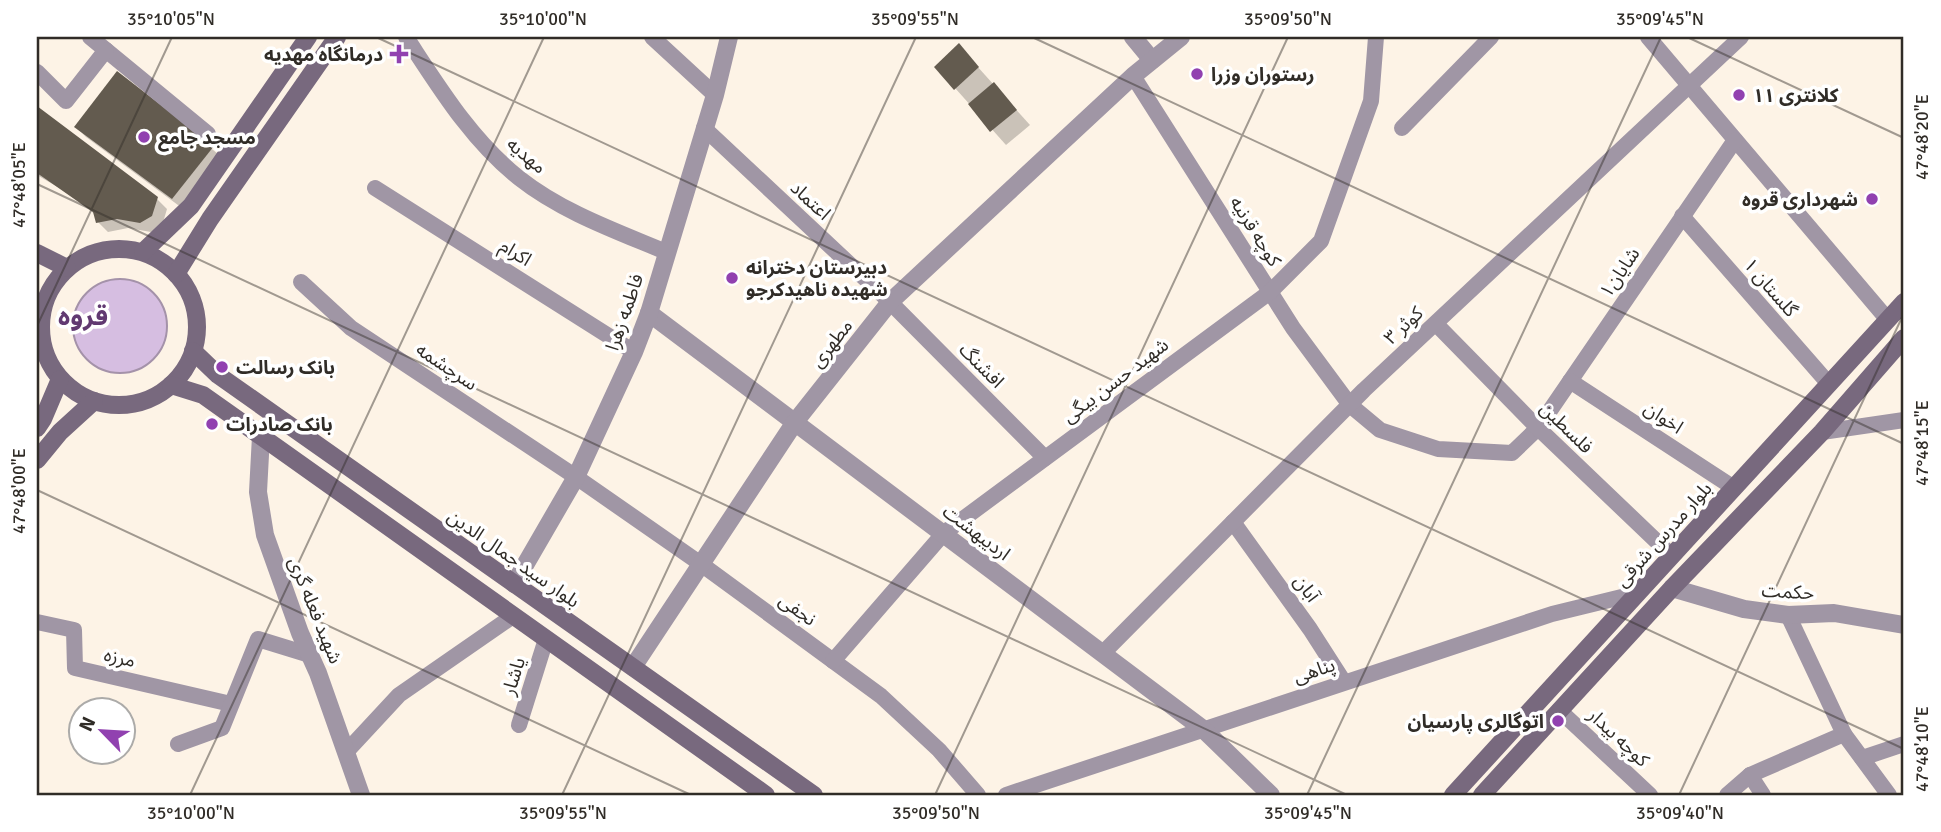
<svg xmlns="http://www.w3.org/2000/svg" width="1941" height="832" viewBox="0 0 1941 832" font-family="Signika,'Noto Sans Arabic',sans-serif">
<rect width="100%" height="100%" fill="#fdf3e6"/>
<circle fill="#d6bee1" stroke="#a492a9" stroke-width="2" cx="120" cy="326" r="47"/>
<g fill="#0003">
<path d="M959,46L1030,125L1006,145L955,88Z"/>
<path d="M118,73L223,158L182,208L86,137L76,127Z"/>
<path d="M37,108L157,199L167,209L162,226L151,232L128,228L108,232L98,222L96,215L61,189L37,175Z"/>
</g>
<g fill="#635b4f">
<path d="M959,43L979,67L954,90L934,67Z"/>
<path d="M117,71L214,146L172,199L74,127Z"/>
<path d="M994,82L1017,110L990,132L968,104Z"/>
<path d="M37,106L158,197L152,216L140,223L117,219L96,223L93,212L37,173Z"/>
</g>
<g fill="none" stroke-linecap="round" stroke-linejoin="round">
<g stroke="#a096a5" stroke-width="16">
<path d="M90,37L208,134"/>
<path d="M406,37C439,87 471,140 519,178C562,212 616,231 666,252"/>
<path d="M652,37L715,95"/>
<path d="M1648,37L1888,320"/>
<path d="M37,72L66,101L106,50"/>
<path d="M1133,76L1293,328L1350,405L1380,430L1438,449L1512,453L1538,428L1735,140"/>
<path d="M704,128L890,302L1045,458"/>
<path d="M1402,128L1491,37"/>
<path d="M375,188L634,352"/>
<path d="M1682,216L1829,384"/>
<path d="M301,282L351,328L576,477L701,564L881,696L939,750L978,795"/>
<path d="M1436,324L1538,428L1672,556"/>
<path d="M1570,381L1734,488"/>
<path d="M1822,432L1904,420"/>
<path d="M1233,522L1310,629L1344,682"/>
<path d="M37,622L74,630L75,668L231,704"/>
<path d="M1103,653L1364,390L1741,37"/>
<path d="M833,661L944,533L1270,292L1321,241L1371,101L1376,37"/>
<path d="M1559,710L1650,795"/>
<path d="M519,725L546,639"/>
<path d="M1844,734L1889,795"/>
<path d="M178,744L222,728L258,639L310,655"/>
<path d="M347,751L399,695L513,616"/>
<path d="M1862,758L1904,744"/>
<path d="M1750,775L1763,795"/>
<path d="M1006,795L1552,614L1638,593"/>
<path d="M1727,795L1750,775L1844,734L1788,615"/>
</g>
<g stroke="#a096a5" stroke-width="18">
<path d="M1133,37L1152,60"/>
<path d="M649,313L1203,729L1271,795"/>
<path d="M261,436L258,492L265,535L300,633L318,673L361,795"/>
<path d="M514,584L576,477L634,352L649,313L715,95L729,37"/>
<path d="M1672,588L1744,609L1788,615L1834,613L1904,625"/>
<path d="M633,667L795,422L890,302L1133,76L1181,37"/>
</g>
<g stroke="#78697e" stroke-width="18">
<circle cx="119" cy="327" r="78"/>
<path d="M143,252L191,206L308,37"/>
<path d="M37,253L67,268"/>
<path d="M176,274L210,219L337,37"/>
<path d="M193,351L218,375L814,795"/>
<path d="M171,385L203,395L766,795"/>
<path d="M37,428L43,419L60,379"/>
<path d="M37,460L60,432L94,401"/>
<path d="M1453,795L1904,302"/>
<path d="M1482,795L1672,588L1822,432L1904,338"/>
</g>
</g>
<path fill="none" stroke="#302c27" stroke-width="2" stroke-opacity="0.45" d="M376,37L1904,749M1032,37L1904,444M1687,37L1904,138M37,184L1347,795M37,326L172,37M37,490L691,795M190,795L544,37M562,795L916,37M935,795L1288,37M1307,795L1661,37M1679,795L1904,313"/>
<g fill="#9141b0" stroke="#fff" stroke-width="2.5">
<path d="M395.5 43.5h7v7h7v7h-7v7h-7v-7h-7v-7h7z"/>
<circle cx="1197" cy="74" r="7"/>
<circle cx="1739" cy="95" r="7"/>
<circle cx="144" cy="137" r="7"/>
<circle cx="1872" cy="199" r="7"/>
<circle cx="732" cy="278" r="7"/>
<circle cx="222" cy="367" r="7"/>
<circle cx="212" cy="424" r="7"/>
<circle cx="1558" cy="721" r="7"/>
</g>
<g text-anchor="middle" stroke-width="7" stroke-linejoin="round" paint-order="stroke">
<g font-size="19" font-weight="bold" fill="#302c27" stroke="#fff" text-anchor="start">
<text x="383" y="61" text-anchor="end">درمانگاه مهدیه</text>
<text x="1211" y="81">رستوران وزرا</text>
<text x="1753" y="102">کلانتری ۱۱</text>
<text x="158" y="144">مسجد جامع</text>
<text x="1858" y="206" text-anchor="end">شهرداری قروه</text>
<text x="746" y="274">دبیرستان دخترانه<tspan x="746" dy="22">شهیده ناهیدکرجو</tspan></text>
<text x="236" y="374">بانک رسالت</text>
<text x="226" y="431">بانک صادرات</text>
<text x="1544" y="728" text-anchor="end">اتوگالری پارسیان</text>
</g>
<g font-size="19" fill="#302c27" stroke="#fff">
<text transform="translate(527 155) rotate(40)" y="7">مهدیه</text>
<text transform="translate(811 200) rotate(43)" y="7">اعتماد</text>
<text transform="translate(1256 231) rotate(58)" y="7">کوچه قرنیه</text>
<text transform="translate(516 252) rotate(32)" y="7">اکرام</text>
<text transform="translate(1619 272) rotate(-56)" y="7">شایان۱</text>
<text transform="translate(1771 287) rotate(49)" y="7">گلستان ۱</text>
<text transform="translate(624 312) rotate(-71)" y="7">فاطمه زهرا</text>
<text transform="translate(1403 325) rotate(-43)" y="7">کوثر ۳</text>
<text transform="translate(831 343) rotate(-52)" y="7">مطهری</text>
<text transform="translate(982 365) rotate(45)" y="7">افشنگ</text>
<text transform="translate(447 366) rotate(34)" y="7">سرچشمه</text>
<text transform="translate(1115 380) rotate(-37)" y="7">شهید حسن بیگی</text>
<text transform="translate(1664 417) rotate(33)" y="7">اخوان</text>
<text transform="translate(1567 427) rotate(44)" y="7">فلسطین</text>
<text transform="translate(977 532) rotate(37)" y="7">اردیبهشت</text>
<text transform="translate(1663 534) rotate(-48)" y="7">بلوار مدرس شرقی</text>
<text transform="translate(514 558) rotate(35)" y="7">بلوار سید جمال الدین</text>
<text transform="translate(1307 588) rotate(54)" y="7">آبان</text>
<text transform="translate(1788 591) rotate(3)" y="7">حکمت</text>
<text transform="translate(798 609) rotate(36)" y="7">نجفی</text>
<text transform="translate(316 610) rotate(68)" y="7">شهید فعله گری</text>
<text transform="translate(120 657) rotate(13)" y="7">مرزه</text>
<text transform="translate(1314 670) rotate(-18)" y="7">پناهی</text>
<text transform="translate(513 676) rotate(-73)" y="7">یاشار</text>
<text transform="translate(1619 737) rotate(43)" y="7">کوچه بیدار</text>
</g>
<g font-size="26" font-weight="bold" fill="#613971" stroke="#fff">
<text x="83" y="325">قروه</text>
</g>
</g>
<rect width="1941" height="832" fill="none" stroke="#ffffff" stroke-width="77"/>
<g transform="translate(102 731) rotate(295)"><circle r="33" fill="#ffffff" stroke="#acaba9" stroke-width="2"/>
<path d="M0-5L12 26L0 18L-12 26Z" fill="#9141b0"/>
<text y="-10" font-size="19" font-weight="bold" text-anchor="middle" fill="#302c27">N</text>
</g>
<rect x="38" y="38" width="1864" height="756" fill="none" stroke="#302c27" stroke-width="2.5"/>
<g font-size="18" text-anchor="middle" fill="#302c27">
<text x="171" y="25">35°10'05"N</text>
<text x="543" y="25">35°10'00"N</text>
<text x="915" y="25">35°09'55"N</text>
<text x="1288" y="25">35°09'50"N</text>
<text x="1660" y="25">35°09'45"N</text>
<text transform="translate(1922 137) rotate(-90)" y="6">47°48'20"E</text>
<text transform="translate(19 185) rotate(-90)" y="6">47°48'05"E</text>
<text transform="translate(1922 443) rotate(-90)" y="6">47°48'15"E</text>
<text transform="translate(19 491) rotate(-90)" y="6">47°48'00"E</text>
<text transform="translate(1922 749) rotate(-90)" y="6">47°48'10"E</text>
<text x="191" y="819">35°10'00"N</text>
<text x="563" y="819">35°09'55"N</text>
<text x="936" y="819">35°09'50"N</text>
<text x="1308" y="819">35°09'45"N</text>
<text x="1680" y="819">35°09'40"N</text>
</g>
</svg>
